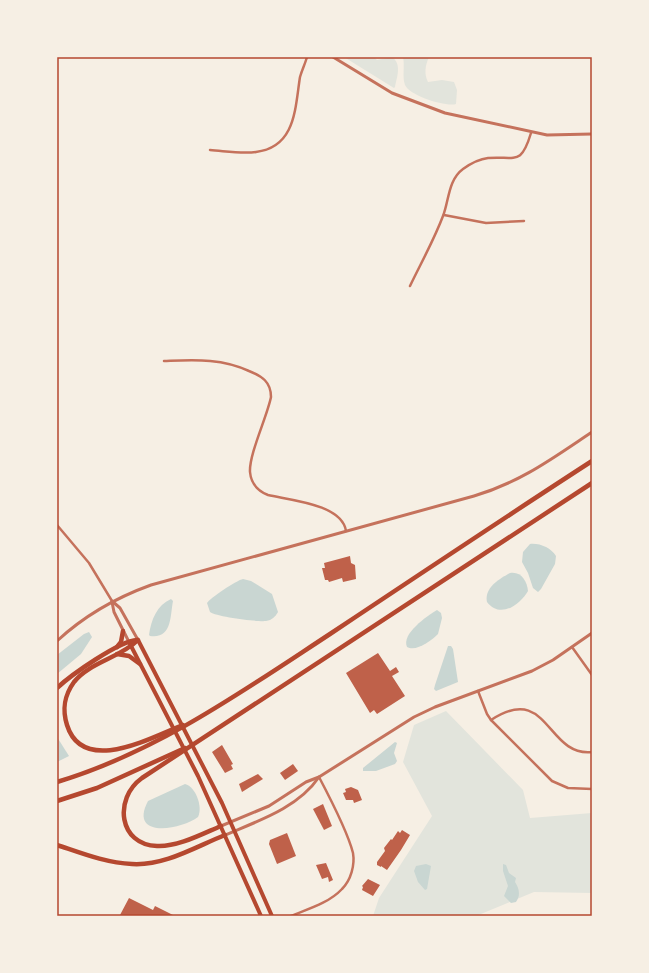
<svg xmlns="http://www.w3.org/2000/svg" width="649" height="973" viewBox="0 0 649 973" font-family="'PT Sans Narrow',sans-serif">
<rect width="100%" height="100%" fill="#f6efe4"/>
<g fill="#e2e4dc">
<path d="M344,57H374L377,60L392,57C402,64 397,77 395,87L394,88Z"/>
<path d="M403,57H429C425,66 424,74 428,82L442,80L454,82L457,90L456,104C446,107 410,96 405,85C402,77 405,66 403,57Z"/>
<path d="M446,711L523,790L530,818L592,813V893L534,892L476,916H373L379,898L432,816L403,762L414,725Z"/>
</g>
<g fill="#c9d6d2">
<path d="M530,544C540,543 551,548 556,556L555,564L541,589L538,592L533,588L528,573L522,562L523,552Z"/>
<path d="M510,573C521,571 527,581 528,591C520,605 500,619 487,602C484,588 499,579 510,573Z"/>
<path d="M243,579L251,581L272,594L278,612C275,617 272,620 266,621C257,622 217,617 210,612L207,603C210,598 237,580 243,579Z"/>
<path d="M171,599L173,601C170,617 172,639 150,636L149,635C151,620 157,605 171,599Z"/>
<path d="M437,610L441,613L442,618L438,634C431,641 416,652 407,647C401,634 427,616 437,610Z"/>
<path d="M89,632L92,637L81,654L57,674V655L84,634Z"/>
<path d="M448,646H451L453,649L458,682L436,691L434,689L435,685Z"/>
<path d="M57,737L69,756L57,762Z"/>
<path d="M395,742L397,743L394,753L397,761L395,764L376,771H363V768Z"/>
<path d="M185,784C196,787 203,807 198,817C181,830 128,839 148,801Z"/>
<path d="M426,864L431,866L427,889L425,890L418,882L414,871L416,866Z"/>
<path d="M503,864L506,865L509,873L516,878L515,882C519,888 521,895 516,902L511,903L504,896L508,886L503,871Z"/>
</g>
<g fill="#bf614a">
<path d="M350,556L351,563L355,565L356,579L343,582L342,578L329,582L328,580H325L322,568H325L324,563Z"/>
<path d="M378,653L390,671L396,667L399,672L392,676L405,696L377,714L374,710L370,713L346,673Z"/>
<path d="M222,745L233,764L231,765L233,769L225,773L212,752Z"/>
<path d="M293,764L298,771L285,780L280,773Z"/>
<path d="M258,774L263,779L242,792L239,784Z"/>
<path d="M351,787L358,790L362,800L354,803L353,800H346L343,793L346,792L345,789Z"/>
<path d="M323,804L332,826L324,830L313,809Z"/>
<path d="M402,830L410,835L401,850L387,870L381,866V867L377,865V862L385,851L384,848L391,839L392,840L398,831L400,833Z"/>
<path d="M287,833L296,856L277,864L269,844L270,840Z"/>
<path d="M326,863L333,880L329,882L328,877L322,879L316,865Z"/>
<path d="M368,879L380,885L373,896L362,890L363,887L362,886Z"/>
<path d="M129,898L153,910L155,906L175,916H122L120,915Z"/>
</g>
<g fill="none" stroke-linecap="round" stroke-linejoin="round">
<g stroke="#c5725c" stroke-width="2.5">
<path d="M210,150C225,151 241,154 256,152C296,147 295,108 300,77C302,70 305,64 307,57"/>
<path d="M444,215L486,223L524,221"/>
<path d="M410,286C421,263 434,240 443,216C449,201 448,180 463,169C470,164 479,159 488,158C516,156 521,166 531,133"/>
<path d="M164,361C194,360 221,358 249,371C262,376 271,382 271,397C267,417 249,454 250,472C251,483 258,491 268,495C289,500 342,504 346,531"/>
<path d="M57,525L89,563L112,601"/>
<path d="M572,647L592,675"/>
<path d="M478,691L487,714L491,720L552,781L568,788L592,789"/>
<path d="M491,720C549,682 546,757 592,752"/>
<path d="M291,916C308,909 329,903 342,889C351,880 355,865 353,853C348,833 329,796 319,777"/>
</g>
<g stroke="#c5725c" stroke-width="3">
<path d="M333,57L392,93L445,113L547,135L592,134"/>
<path d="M112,601L120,608L138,640"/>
<path d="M112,602L114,612L129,642"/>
<path d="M57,641C85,615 115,598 151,585L474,496C521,482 553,458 592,432"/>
<path d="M221,826L269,806L306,782L319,777L414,717L435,707L532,671L553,660L592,633"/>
<path d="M225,835C258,821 298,808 319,777"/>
</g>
<g stroke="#b5482f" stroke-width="4">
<path d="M138,640L222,803L272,916"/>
<path d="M130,644L198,776L261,916"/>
</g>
<g stroke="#b5482f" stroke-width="4.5">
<path d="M138,640C120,658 90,662 74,682C64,696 62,709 67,725C83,776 152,737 183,725"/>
<path d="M117,647L121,642L123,631"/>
<path d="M117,654L129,656L140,664"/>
<path d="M57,688C71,675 119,641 137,640"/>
<path d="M57,782C157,752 243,691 330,634C417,576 504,518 592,461"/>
<path d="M57,801L97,788L185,748"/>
<path d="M221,826C202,834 178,847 157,846C119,845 113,799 142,778L592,483"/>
<path d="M57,845C81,853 106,863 132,864C165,866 195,847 225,835"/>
</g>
</g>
<rect width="649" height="973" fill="none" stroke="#f6efe4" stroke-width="116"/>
<rect x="58" y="58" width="533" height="857" fill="none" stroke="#b5482f" stroke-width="1.5"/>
</svg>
